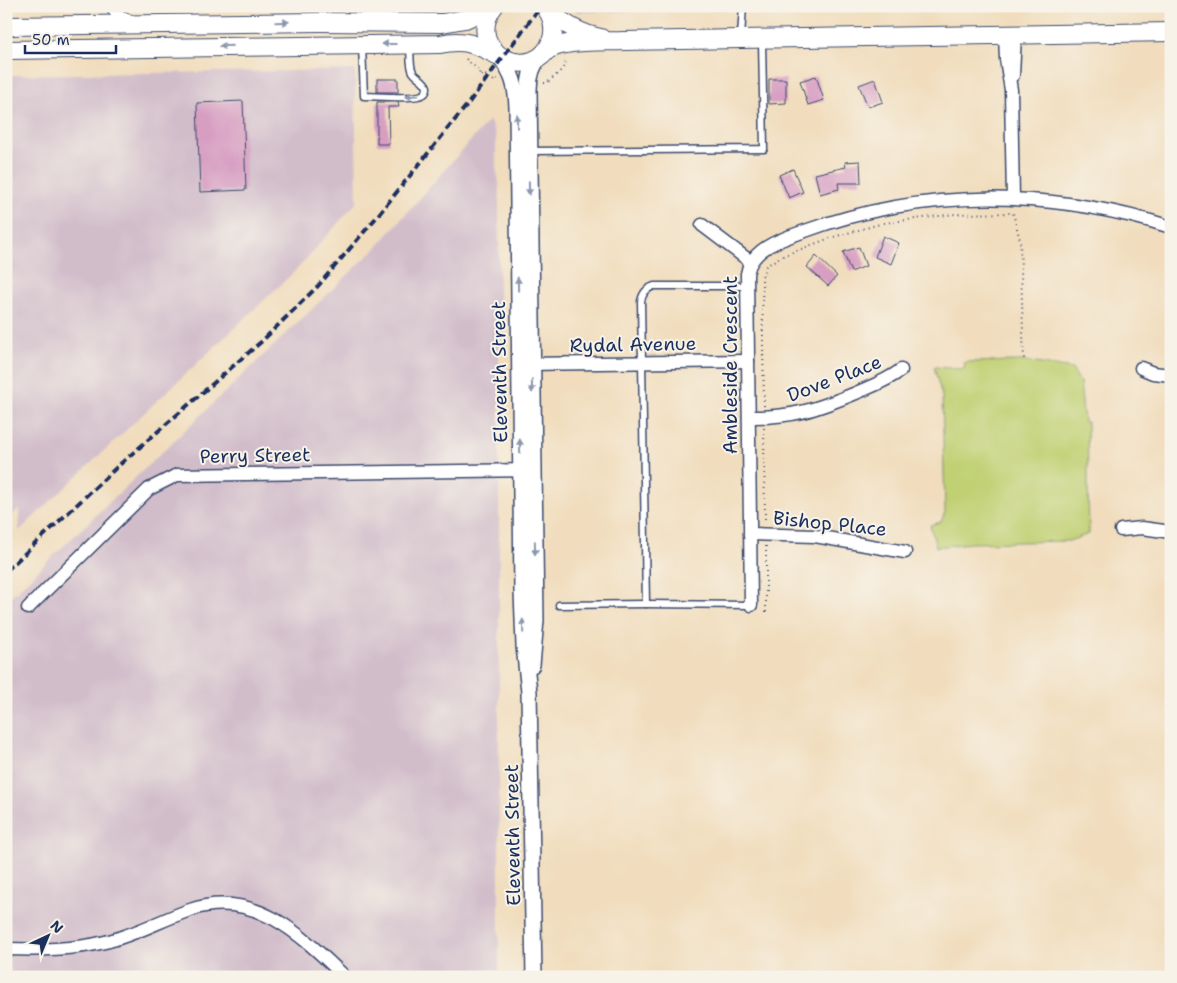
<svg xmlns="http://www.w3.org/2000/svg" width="1177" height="983" viewBox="0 0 1177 983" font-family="'Shantell Sans',sans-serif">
<rect width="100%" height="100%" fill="#f7f3e8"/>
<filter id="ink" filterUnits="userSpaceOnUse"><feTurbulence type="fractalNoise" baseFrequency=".02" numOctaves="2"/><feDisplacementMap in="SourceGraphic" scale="10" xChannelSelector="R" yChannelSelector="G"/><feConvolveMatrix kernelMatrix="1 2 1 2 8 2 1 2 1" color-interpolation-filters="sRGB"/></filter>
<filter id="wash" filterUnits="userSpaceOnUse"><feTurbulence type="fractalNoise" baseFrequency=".0096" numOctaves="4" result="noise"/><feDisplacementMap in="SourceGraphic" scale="20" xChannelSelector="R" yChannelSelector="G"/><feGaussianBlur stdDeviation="1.12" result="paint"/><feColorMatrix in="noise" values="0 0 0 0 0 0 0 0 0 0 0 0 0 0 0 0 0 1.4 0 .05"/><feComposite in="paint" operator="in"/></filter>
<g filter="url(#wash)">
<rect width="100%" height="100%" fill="#f1ddbd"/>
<g fill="#d1bdca">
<path d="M573,6H984L577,12Z"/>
<path d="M355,70L357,202L297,269L19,531V509L6,521V75Z"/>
<path d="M489,120L496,135V168L499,182V977H6V601L374,250Z"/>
</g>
<path fill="#c0d072" stroke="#6e8068" d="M1024,361L1072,369L1080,382L1084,422H1087L1089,534L1069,541L971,543L936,547L930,525L941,522L945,512L942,396L934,367L964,369L965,362Z"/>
<g id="blocks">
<g fill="#d79ec2">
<path d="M816,76L824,100L808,105L800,81Z"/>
<rect x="377" y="79" width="21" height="13"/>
<path d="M769,79H786V103L769,104Z"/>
<path d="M875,79L883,102L868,107L859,85Z"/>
<path d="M243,101L246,190L200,192L197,103Z"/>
<path d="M377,102H398L399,107H388L389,144H377Z"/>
<path d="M860,161L861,183H838L839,189L820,194L815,174L846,167L845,162Z"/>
<path d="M793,169L803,192L789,198L779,175Z"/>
<path d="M883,236L899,243L891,264L875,257Z"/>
<path d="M859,247L866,266L851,272L843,252Z"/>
<path d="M816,256L837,276L828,286L807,267Z"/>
</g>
</g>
</g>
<g filter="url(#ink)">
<use href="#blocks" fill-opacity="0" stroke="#3b496c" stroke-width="1"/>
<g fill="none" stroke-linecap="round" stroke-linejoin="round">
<g stroke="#3b496c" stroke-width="9">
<g id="service">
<path d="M741,37L743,6"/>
<path d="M362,45L364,96C376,96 416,100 424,94C427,92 427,90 427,87C424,79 417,78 413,72C409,65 411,53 410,46"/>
<path d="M529,151L764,149L762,40"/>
<path d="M646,604L641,301C643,293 646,289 654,286H747"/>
<path d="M559,605L646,604L751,605"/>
</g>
</g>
<g stroke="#3b496c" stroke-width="15">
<g id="minor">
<path d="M112,6L118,15L132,23"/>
<path d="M1005,35L1006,59L1011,90L1013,199"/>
<path d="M1013,75L1015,35"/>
<path d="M702,225L751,262"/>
<path d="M524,364L748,361"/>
<path d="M1141,368L1153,373L1171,375"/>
<path d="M749,417C792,418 817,409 856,393C872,386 887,381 901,370"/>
<path d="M1121,530L1142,528L1171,532"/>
<path d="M750,534L815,536L905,552"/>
<path d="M751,605L747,274C751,248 782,239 805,231C923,188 1051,189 1171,227"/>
<path d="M28,608L149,489L177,475L529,470"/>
<path d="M6,949C39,950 73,950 105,942C135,935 161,920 190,910C255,888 302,936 345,977"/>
</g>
</g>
<g stroke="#3b496c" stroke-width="18">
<g id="tertiary">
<path d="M499,56C513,73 516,86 517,107L522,591L524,646L529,692L534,977"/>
<path d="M532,665L536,620L529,90C529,77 532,65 541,55"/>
</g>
</g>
<g stroke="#3b496c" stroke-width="20">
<g id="secondary">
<path d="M494,6C460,53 537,88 552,39C555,27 552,15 544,6"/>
<path d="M547,9C563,24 580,34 601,38"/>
<path d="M6,26L319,22L442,23L465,19L494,6"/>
<path d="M6,50L440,44C464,39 476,44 497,55"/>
<path d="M545,52C561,39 603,42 624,41L1171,32"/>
</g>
</g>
<g stroke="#3b496c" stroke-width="2" stroke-dasharray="1 4" stroke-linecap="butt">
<path d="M466,59L480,71L479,75L481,76L484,74L493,81L496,78L498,80"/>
<path d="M544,83H547C554,76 566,69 566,59"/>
<path d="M884,223L955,214L1013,213L1020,240L1024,361"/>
<path d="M764,406L762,277L766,266L780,257L830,238L880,224"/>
<path d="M764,428L765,523"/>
<path d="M766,546V615"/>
</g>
<use href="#service" stroke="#fff" stroke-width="6"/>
<use href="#minor" stroke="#fff" stroke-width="12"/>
<use href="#tertiary" stroke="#fff" stroke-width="15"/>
<use href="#secondary" stroke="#fff" stroke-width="18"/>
<path stroke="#1b2f5e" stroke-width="4" stroke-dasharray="8 4" stroke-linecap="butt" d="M6,571L118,466L262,341L318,286L375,219L467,105L541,6"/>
</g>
<defs><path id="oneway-solid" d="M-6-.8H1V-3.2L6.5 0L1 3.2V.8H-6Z" transform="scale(1.25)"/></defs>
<g fill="#8d97ae">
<use href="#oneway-solid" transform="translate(282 22) rotate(-1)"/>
<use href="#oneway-solid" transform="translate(389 44) rotate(-180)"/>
<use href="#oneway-solid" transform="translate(226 46) rotate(179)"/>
<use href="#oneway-solid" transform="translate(412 96) rotate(175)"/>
<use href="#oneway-solid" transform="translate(517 121) rotate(-90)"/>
<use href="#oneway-solid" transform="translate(529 188) rotate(89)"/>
<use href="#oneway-solid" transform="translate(518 284) rotate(-91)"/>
<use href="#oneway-solid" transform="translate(532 386) rotate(89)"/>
<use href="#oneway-solid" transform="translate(520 446) rotate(-91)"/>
<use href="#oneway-solid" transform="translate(535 548) rotate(89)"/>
<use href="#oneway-solid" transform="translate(523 626) rotate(-92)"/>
</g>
</g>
<g text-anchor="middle" stroke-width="4" stroke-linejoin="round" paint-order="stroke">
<g font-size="19" fill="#1b2f5e" stroke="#f7f3e8">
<text transform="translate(633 344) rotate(-1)" y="7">Rydal Avenue</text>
<text transform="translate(730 365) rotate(-90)" y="7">Ambleside Crescent</text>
<text transform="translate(499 372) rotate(-91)" y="7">Eleventh Street</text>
<text transform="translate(834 378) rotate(-21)" y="7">Dove Place</text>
<text transform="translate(255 455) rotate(-1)" y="7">Perry Street</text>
<text transform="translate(830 523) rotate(6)" y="7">Bishop Place</text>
<text transform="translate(512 835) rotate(-91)" y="7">Eleventh Street</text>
</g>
</g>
<rect width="1177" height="983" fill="none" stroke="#f7f3e8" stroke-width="25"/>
<g transform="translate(48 936) rotate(44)" stroke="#f7f3e8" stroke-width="4" paint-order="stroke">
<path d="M0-4L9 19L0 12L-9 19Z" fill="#1b2f5e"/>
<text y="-8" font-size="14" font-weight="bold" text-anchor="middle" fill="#1b2f5e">N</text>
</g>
<path d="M25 45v8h91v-8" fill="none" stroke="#1b2f5e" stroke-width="2.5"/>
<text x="32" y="45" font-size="15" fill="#1b2f5e" stroke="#f7f3e8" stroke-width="4" paint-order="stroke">50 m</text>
</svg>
